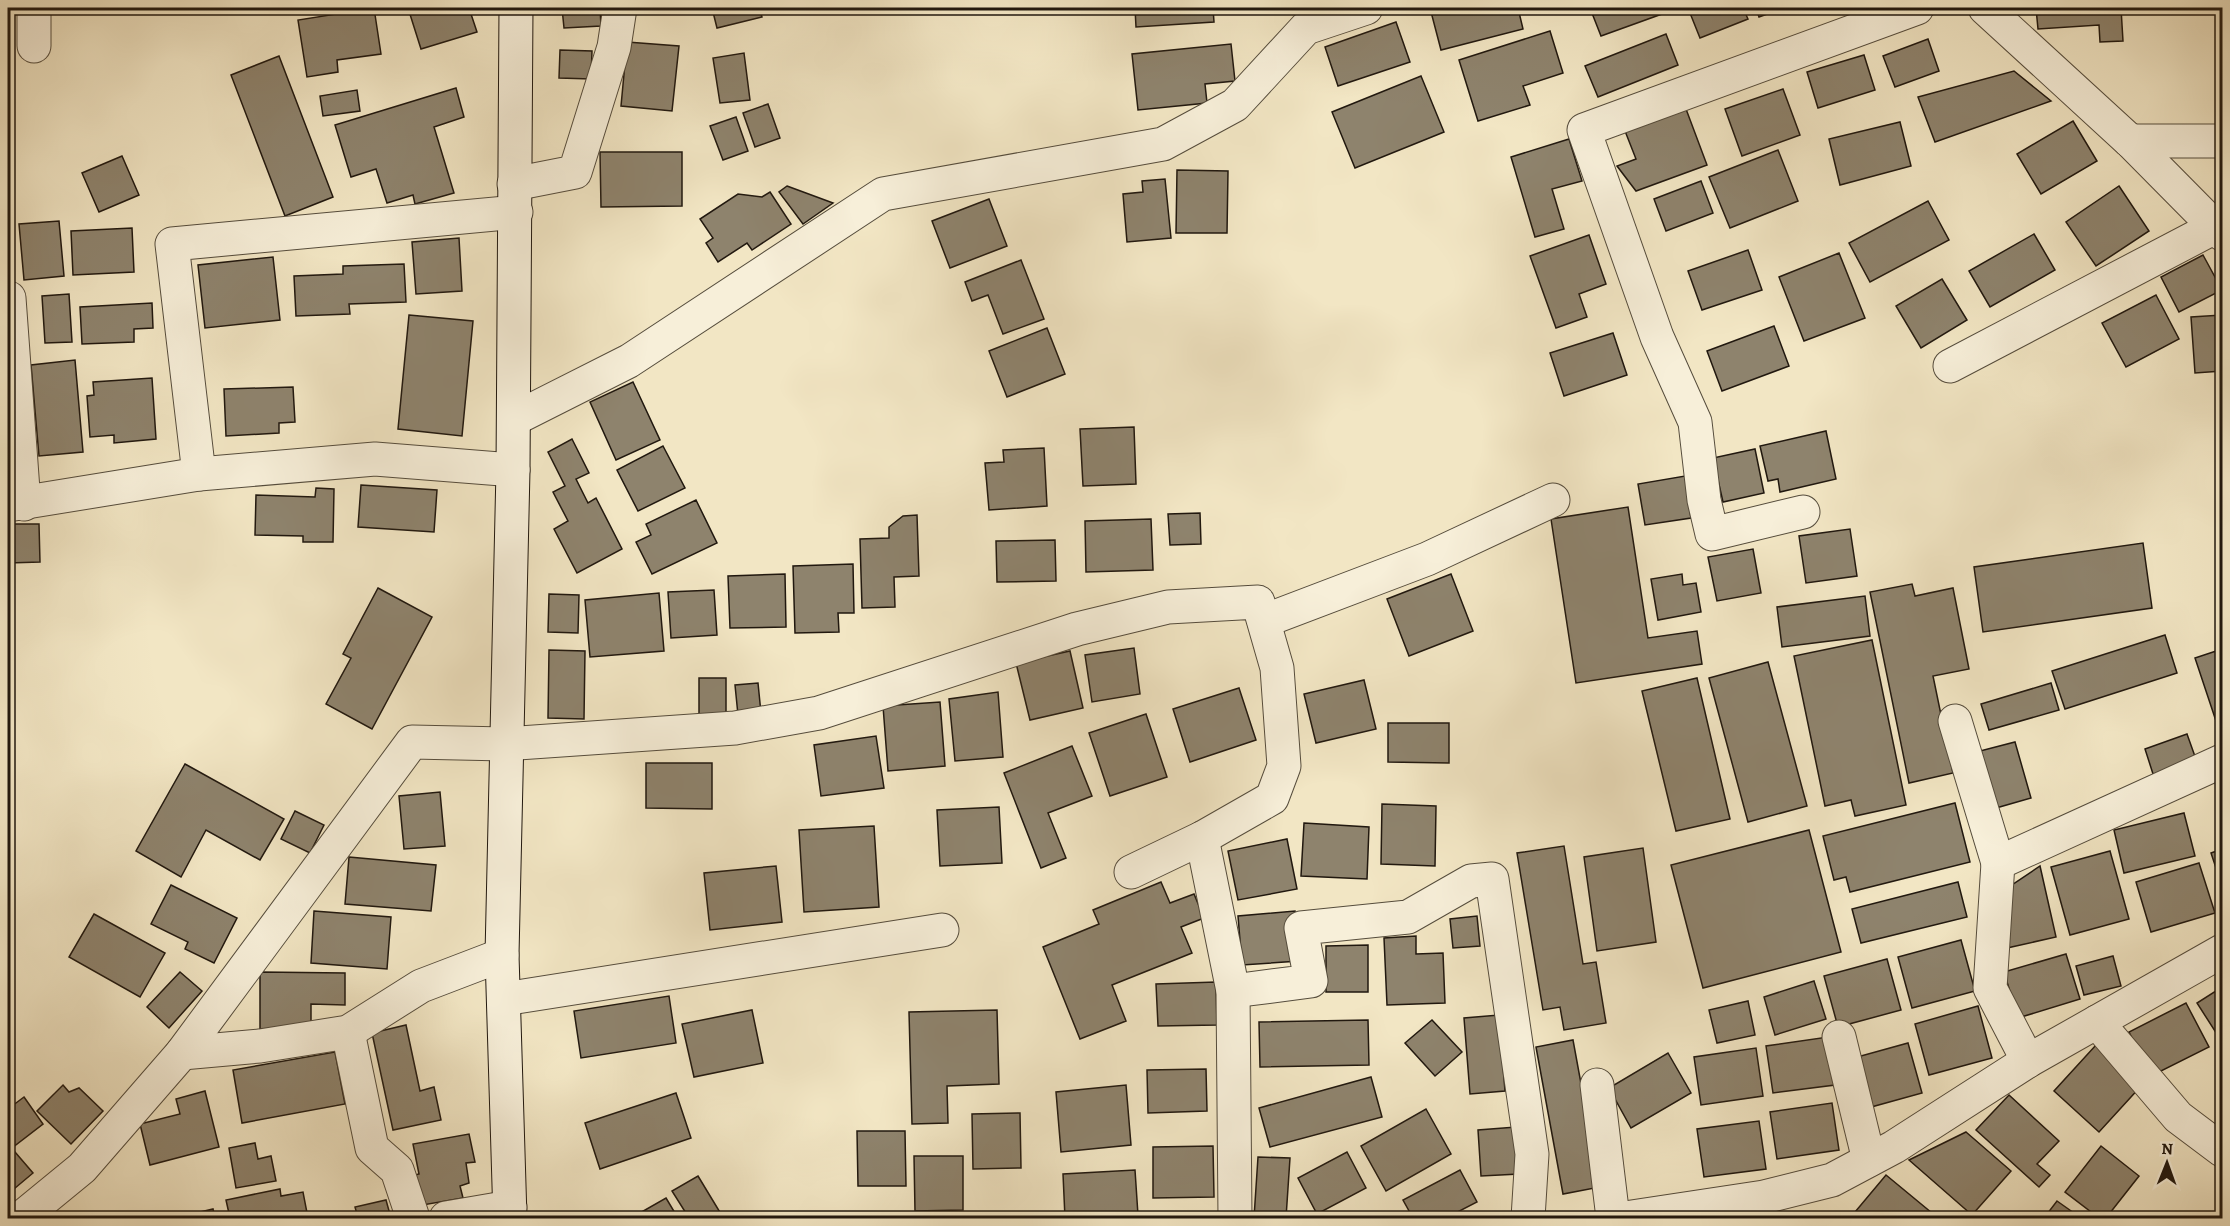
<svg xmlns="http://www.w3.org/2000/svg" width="2230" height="1226" viewBox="0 0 2230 1226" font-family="Alegreya,serif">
<rect width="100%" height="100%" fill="#f2e6c4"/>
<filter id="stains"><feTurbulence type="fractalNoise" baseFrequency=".00333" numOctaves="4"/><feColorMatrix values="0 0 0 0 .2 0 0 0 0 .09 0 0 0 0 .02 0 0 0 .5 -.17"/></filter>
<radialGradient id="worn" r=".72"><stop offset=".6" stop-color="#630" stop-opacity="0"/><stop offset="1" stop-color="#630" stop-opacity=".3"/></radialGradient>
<g fill="#8e836d" stroke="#21180f" stroke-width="1.5">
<path d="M374,8L381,54L337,60L338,72L307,77L298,20Z"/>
<path d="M408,8H469L477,32L421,49Z"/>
<path d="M562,8H600L601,26L564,28Z"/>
<path d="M712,8H759L762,17L717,28Z"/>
<path d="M1135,8H1213L1214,22L1136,27Z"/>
<path d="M1430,8H1518L1523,29L1441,50Z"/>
<path d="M1590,8H1659L1662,14L1601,36Z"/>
<path d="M1688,8H1743L1748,19L1700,38Z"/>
<path d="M1756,8H1784L1759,17Z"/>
<path d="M2036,8H2121L2123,41L2100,42L2099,25L2038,29Z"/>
<path d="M1396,22L1410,62L1338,86L1325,47Z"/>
<path d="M1550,31L1563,73L1523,86L1530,105L1478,121L1459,60Z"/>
<path d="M1666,34L1678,65L1598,97L1585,66Z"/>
<path d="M1928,39L1939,71L1895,87L1883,56Z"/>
<path d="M627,42L679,46L672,111L621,106Z"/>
<path d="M1231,44L1235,81L1205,84L1207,103L1138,110L1132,54Z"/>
<path d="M560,50L592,51L591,79L559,78Z"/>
<path d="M744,53L750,100L720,103L713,58Z"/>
<path d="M1864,55L1875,90L1818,108L1807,72Z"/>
<path d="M279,56L333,197L285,216L231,75Z"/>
<path d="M2014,71L2051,101L1935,142L1918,97Z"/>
<path d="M1421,76L1444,132L1355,168L1332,112Z"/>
<path d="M456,88L464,117L434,127L454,193L415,204L413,195L387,203L376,169L351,177L335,125Z"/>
<path d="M1783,89L1800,135L1742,156L1725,109Z"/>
<path d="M357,90L360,111L323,116L320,96Z"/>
<path d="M768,104L780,138L755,147L743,113Z"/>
<path d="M1686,109L1707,165L1636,191L1617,166L1636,159L1625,131Z"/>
<path d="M736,117L748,151L723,160L710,126Z"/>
<path d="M2073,121L2097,161L2041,194L2017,154Z"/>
<path d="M1900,122L1911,166L1840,185L1829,139Z"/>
<path d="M1569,139L1582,181L1552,189L1564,229L1535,237L1511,157Z"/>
<path d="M1778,150L1798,201L1730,228L1709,177Z"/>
<path d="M600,152H682V206L601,207Z"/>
<path d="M122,156L139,195L99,212L82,173Z"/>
<path d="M1177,170L1228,171L1227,233H1176Z"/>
<path d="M1165,179L1171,238L1127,242L1123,194L1143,192L1142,181Z"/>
<path d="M1701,181L1713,213L1666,231L1654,199Z"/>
<path d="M787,186L833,203L803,224L779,192Z"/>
<path d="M2119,186L2149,231L2096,266L2066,222Z"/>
<path d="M770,192L791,224L752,250L747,243L718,262L706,243L713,238L700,219L738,194L762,197Z"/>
<path d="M989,199L1007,246L950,268L932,221Z"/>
<path d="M1928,201L1949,240L1870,282L1849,243Z"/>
<path d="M59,221L64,276L24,280L19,224Z"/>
<path d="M132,228L134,272L73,275L71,231Z"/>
<path d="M2034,234L2055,270L1990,307L1969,271Z"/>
<path d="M1589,235L1606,284L1579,294L1587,317L1556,328L1530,256Z"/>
<path d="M459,238L462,291L416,294L412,242Z"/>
<path d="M1748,250L1762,290L1702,310L1688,271Z"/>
<path d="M1839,253L1865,318L1804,341L1779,277Z"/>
<path d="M2203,255L2222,290L2179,312L2161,277Z"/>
<path d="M273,257L280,320L205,328L198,265Z"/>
<path d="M1021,260L1044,319L1003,334L988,295L972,301L965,282Z"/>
<path d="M404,264L406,302L349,304L350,314L296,316L294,276L343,274V266Z"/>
<path d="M1942,279L1967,320L1921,348L1896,306Z"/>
<path d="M69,294L72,342L45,343L42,296Z"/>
<path d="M2156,295L2179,339L2126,367L2102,323Z"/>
<path d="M152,303L153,328L134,329V342L82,344L80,307Z"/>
<path d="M409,315L473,321L462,436L398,429Z"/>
<path d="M2222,315V371L2195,373L2191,317Z"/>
<path d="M1774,326L1789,366L1722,391L1707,351Z"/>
<path d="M1047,328L1065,374L1007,397L989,351Z"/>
<path d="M1613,333L1627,375L1564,396L1550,353Z"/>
<path d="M75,360L83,452L39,456L31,365Z"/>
<path d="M152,378L156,439L114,443V435L90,437L87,396L94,395L93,382Z"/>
<path d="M633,382L660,440L616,460L590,402Z"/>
<path d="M293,387L295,422L279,423V433L226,436L224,389Z"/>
<path d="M1134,427L1136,484L1083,486L1080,429Z"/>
<path d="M1826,431L1836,479L1780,492L1778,479L1768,481L1760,446Z"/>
<path d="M572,439L589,473L576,479L588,503L596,498L622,549L577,573L554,529L568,521L553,492L565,486L548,452Z"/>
<path d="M663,446L685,488L638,511L617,470Z"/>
<path d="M1044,448L1047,506L989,510L985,463L1004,462L1003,450Z"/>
<path d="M1755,449L1764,493L1723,502L1713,458Z"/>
<path d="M1685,476L1691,518L1645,525L1638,484Z"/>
<path d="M361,485L437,490L434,532L358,527Z"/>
<path d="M316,488L334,489L333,542H303V536L255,535L256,495L315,497Z"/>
<path d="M696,500L717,543L652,574L636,542L651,535L646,524Z"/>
<path d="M1628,507L1648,638L1697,631L1702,664L1576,683L1551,519Z"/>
<path d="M1200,513L1201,544L1170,545L1168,514Z"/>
<path d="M917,515L919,576L894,577L895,607L862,608L860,539L889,538V527L903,516Z"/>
<path d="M1151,519L1153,570L1086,572L1085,521Z"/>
<path d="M8,524H39L40,562L8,563Z"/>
<path d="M1850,529L1857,576L1806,583L1799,536Z"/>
<path d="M1055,540L1056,581L997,582L996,541Z"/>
<path d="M2143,543L2152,608L1983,632L1974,567Z"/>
<path d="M1753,549L1761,593L1717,601L1708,557Z"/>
<path d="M853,564L854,613H838L839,632L795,633L793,566Z"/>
<path d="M785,574L786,627L730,628L728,576Z"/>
<path d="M1451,574L1473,631L1409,656L1387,599Z"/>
<path d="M1682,574L1683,585L1696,583L1701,612L1658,620L1651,579Z"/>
<path d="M1912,584L1915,596L1953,588L1969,669L1933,676L1953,773L1909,783L1870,592Z"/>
<path d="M378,588L432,617L372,729L326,704L351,658L343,654Z"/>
<path d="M714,590L717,635L671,638L668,592Z"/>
<path d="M659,593L664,651L590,657L585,600Z"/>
<path d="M549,594L579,595L578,633L548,632Z"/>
<path d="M1865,596L1870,636L1782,647L1777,607Z"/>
<path d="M2165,635L2177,673L2065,709L2052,671Z"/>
<path d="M1872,640L1906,805L1855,816L1851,800L1825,806L1794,656Z"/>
<path d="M1134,648L1140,694L1092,702L1085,655Z"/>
<path d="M2222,649V729L2219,730L2195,658Z"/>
<path d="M549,650L585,651L584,719L548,718Z"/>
<path d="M1070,651L1083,708L1030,720L1016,663Z"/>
<path d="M1768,662L1807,806L1748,822L1709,678Z"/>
<rect x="699" y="678" width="27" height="40"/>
<path d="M1697,678L1730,819L1676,831L1642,691Z"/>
<path d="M1364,680L1376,729L1316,743L1304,694Z"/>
<path d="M758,683L761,713L738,715L735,685Z"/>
<path d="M2051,683L2059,710L1989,730L1981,704Z"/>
<path d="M1239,688L1256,740L1190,762L1173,709Z"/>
<path d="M998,692L1003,757L955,761L949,699Z"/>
<path d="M940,702L945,766L888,771L883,706Z"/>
<path d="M1146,714L1167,777L1110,796L1089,733Z"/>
<path d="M1388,723H1449V763L1388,762Z"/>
<path d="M2187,734L2197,762L2154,777L2145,749Z"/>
<path d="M876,736L884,788L821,796L814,745Z"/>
<path d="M2015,742L2031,798L1996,808L1980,751Z"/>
<path d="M1072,746L1092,796L1048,813L1066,858L1041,868L1004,773Z"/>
<path d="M646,763H712V809L646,808Z"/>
<path d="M185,764L284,819L260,860L206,830L181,877L136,851Z"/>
<path d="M440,792L445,846L404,849L399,796Z"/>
<path d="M1955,803L1970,862L1850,892L1846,877L1834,880L1823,836Z"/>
<path d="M1382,804L1436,806L1435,866L1381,864Z"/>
<path d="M999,807L1002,863L940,866L937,810Z"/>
<path d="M295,811L324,825L310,853L281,839Z"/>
<path d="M2184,813L2195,856L2124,873L2114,830Z"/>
<path d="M1304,823L1369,827L1367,879L1301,876Z"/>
<path d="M874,826L879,907L804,912L799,830Z"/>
<path d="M1809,830L1841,952L1703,988L1671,865Z"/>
<path d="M1287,839L1297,889L1238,900L1228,851Z"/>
<path d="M1564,846L1583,964L1596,962L1606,1023L1564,1030L1560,1007L1543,1010L1517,853Z"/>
<path d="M1643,848L1656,942L1597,951L1584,857Z"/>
<path d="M2222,849V886L2211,853Z"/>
<path d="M2110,851L2129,919L2070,935L2051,867Z"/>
<path d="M349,857L436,865L431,911L345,904Z"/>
<path d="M2199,863L2215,913L2151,932L2136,882Z"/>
<path d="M776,866L782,922L710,930L704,873Z"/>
<path d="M2040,866L2056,937L2007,948L2009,887Z"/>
<path d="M1161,882L1170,903L1194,894L1204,918L1181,927L1192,953L1112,985L1126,1021L1080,1039L1043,947L1099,924L1093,910Z"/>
<path d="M1958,882L1967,917L1861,943L1852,909Z"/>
<path d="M171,885L237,918L214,963L185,949L188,942L151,924Z"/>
<path d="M314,911L391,917L387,969L311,963Z"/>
<path d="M1295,911L1299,961L1242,965L1238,916Z"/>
<path d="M94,914L165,953L140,997L69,957Z"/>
<path d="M1477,916L1480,946L1453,948L1450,919Z"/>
<path d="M1416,936V954L1443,953L1445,1003L1387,1005L1384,938Z"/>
<path d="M1961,940L1975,991L1912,1008L1898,957Z"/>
<path d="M1368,945V992H1326V946Z"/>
<path d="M2066,954L2080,999L2018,1018L2004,972Z"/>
<path d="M2113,956L2121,986L2084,995L2076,966Z"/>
<path d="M1887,959L1901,1010L1838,1027L1824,976Z"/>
<path d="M180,972L202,991L169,1028L147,1007Z"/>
<path d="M260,972L345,973V1005L311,1004V1029H260Z"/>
<path d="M1814,981L1826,1019L1775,1035L1764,997Z"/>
<path d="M1216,982L1217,1025L1158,1026L1156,984Z"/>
<path d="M2222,987V1042L2197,1003Z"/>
<path d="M669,996L676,1043L581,1058L574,1011Z"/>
<path d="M1748,1001L1755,1035L1717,1043L1709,1010Z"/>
<path d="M2186,1003L2209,1047L2151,1076L2129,1032Z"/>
<path d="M1978,1006L1992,1058L1929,1075L1915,1024Z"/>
<path d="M752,1010L763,1063L694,1077L682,1024Z"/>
<path d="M997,1010L999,1084L947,1086L948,1123L912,1124L909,1012Z"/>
<path d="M1499,1015L1505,1091L1470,1094L1464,1018Z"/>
<path d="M1368,1020L1369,1065L1260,1067L1259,1022Z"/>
<path d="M1432,1020L1462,1052L1435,1076L1405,1043Z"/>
<path d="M406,1025L420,1091L434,1087L441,1120L393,1130L372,1033Z"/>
<path d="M1828,1037L1835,1085L1773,1093L1766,1046Z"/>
<path d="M1573,1040L1600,1187L1563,1194L1536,1047Z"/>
<path d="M1908,1043L1922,1093L1864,1109L1850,1059Z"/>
<path d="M2096,1045L2141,1086L2099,1132L2054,1091Z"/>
<path d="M1756,1048L1763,1096L1701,1105L1694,1057Z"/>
<path d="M335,1052L345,1104L242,1123L233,1070Z"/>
<path d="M1668,1053L1691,1093L1631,1128L1609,1088Z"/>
<path d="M1206,1069L1207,1111L1148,1113L1147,1070Z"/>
<path d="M1371,1077L1382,1117L1270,1147L1259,1108Z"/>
<path d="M63,1085L69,1092L79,1088L103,1111L71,1144L37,1111Z"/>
<path d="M1126,1085L1131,1145L1061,1152L1056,1092Z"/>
<path d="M205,1091L219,1147L150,1165L140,1124L180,1114L176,1099Z"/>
<path d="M676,1093L691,1138L600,1169L585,1123Z"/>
<path d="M2009,1095L2059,1141L2037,1164L2050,1175L2039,1187L1976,1130Z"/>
<path d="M24,1097L43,1124L8,1151V1109Z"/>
<path d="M1832,1103L1839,1150L1777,1159L1770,1112Z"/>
<path d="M1426,1109L1451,1154L1386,1191L1361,1146Z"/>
<path d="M1020,1113L1021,1168L973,1169L972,1114Z"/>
<path d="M1759,1121L1766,1169L1704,1177L1697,1129Z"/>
<path d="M1516,1127L1519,1174L1481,1176L1478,1130Z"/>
<path d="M857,1131H905L906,1186H858Z"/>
<path d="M1966,1132L2011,1171L1972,1215L1909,1160Z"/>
<path d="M469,1134L475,1162L466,1163L469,1183L460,1186L463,1198L417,1206L411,1176L419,1174L413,1144Z"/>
<path d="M255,1143L258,1159L271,1156L276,1181L236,1188L229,1148Z"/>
<path d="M1213,1146L1214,1197L1153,1198V1147Z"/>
<path d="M2101,1146L2139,1176L2106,1218H2099L2065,1192Z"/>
<path d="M15,1152L33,1173L8,1194V1158Z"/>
<path d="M1347,1152L1366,1188L1317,1214L1298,1178Z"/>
<path d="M914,1156H963V1210L915,1211Z"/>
<path d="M1258,1157L1290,1158L1286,1218H1254Z"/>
<path d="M1135,1170L1138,1215L1065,1218L1063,1174Z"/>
<path d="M1460,1170L1477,1202L1446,1218H1413L1403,1200Z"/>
<path d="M1886,1175L1938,1218H1850Z"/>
<path d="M698,1176L721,1214L713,1218H689L672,1191Z"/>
<path d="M280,1189L281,1196L303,1192L308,1218H230L226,1200Z"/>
<path d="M666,1198L678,1218H631Z"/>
<path d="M386,1200L391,1218H358L355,1207Z"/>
<path d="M2057,1201L2081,1218H2044Z"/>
<path d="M213,1209L215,1218H175Z"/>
</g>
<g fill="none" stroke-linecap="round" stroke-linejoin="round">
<g stroke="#554c3c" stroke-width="35">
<g id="street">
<path d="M34,8V46"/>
<path d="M1985,8L2130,141L2222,234"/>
<path d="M2130,141H2222"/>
<path d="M514,184L575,172L614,47L620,8"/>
<path d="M9,298L24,504"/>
<path d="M1950,366L2215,227"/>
<path d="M514,419L629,361L883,194L1163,144L1235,105L1306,28L1366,8"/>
<path d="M199,474L172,244L516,212"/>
<path d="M8,505L199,474L375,459L513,470"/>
<path d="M1803,512L1712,534L1704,500L1695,422L1657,337L1584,130L1917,8"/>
<path d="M1264,621L1427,559L1553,500"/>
<path d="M1955,721L1998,863"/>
<path d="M1202,838L1233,991L1235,1218"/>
<path d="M1233,991L1311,981L1301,928L1408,917L1471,881L1492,879L1532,1154L1528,1218"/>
<path d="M504,999L942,930"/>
<path d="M2097,1022L2178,1117L2222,1150"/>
<path d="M348,1032L372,1148L397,1170L413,1218"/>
<path d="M1839,1037L1869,1160"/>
<path d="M182,1053L260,1046L348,1032L421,986L502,955"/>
<path d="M2028,1061L1990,988L1998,863L2222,761"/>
<path d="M1597,1085L1613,1218"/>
<path d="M21,1218L82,1168L182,1053L412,742L505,744L735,728L819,713L1077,629L1168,607L1258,602L1277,668L1284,766L1272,798L1202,838L1131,872"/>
<path d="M446,1218L510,1207"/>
<path d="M1625,1218L1764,1197L1832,1180L1894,1147L2028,1061L2222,951"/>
</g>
</g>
<g stroke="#21180f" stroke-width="35">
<path id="secondary" d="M510,1218L502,955L513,470L516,8"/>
</g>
<use href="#street" stroke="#f7efd9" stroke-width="33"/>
<use href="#secondary" stroke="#f7efd9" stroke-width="33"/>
</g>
<rect width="2230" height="1226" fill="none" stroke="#f2e6c4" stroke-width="30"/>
<rect x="9" y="9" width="2212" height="1208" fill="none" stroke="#21180f" stroke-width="3"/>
<rect x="15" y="15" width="2200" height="1196" fill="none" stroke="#21180f" stroke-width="1.5"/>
<g transform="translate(2167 1163) rotate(1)" stroke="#f7efd9" stroke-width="4.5" paint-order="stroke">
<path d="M0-4.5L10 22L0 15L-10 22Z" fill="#21180f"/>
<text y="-9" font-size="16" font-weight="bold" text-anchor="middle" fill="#21180f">N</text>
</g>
<rect width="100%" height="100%" filter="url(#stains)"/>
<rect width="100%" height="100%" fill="url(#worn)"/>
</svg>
